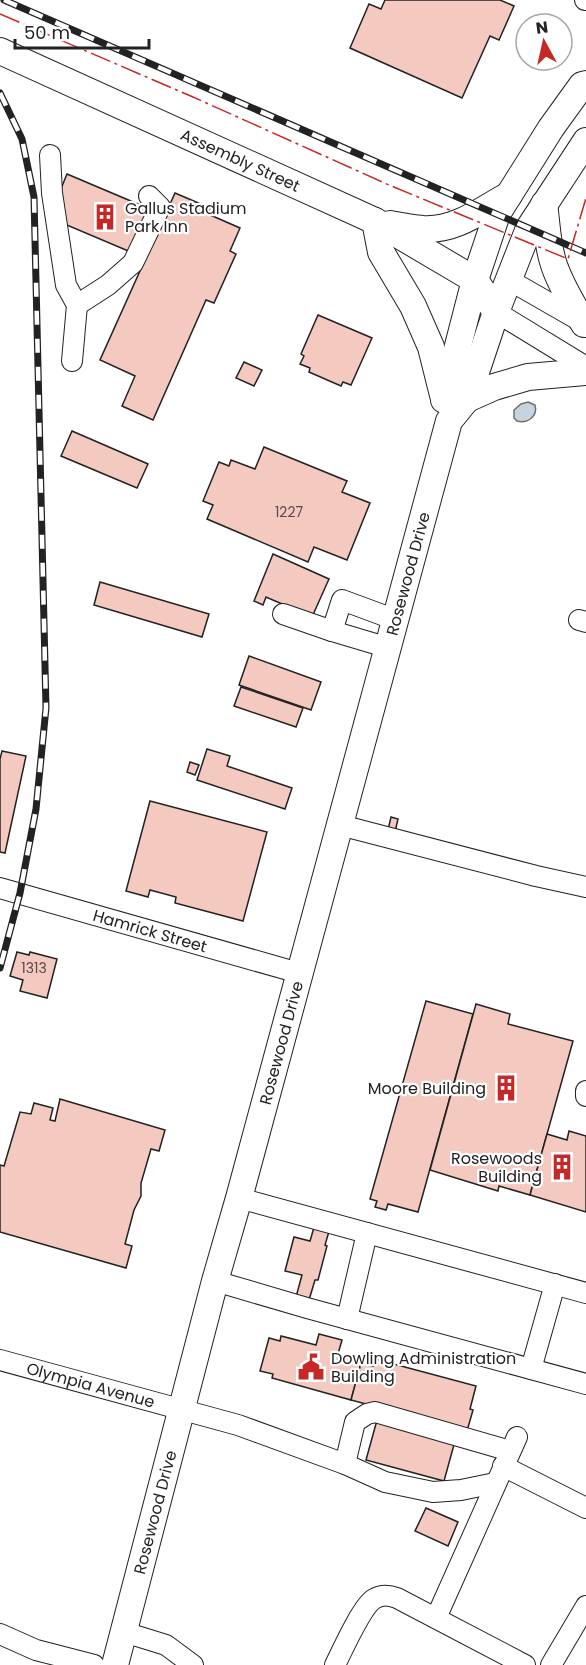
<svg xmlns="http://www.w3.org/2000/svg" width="586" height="1665" viewBox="0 0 586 1665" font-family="Poppins,sans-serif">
<rect width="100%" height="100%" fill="#fff"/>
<path fill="#c7d3dd" stroke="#6f6f6f" stroke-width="1.5" d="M528,402L535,405C538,416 528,424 517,421L514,418V410L521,404Z"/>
<g fill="#f3c9c0" stroke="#222" stroke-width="1.5">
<path d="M385,0H500L514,6L499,40L490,36L462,98L350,48L369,4L381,9Z"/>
<path d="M67,174L152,210L133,253L62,223L58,196Z"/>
<path d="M175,193L210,208L208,214L240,228L230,251L236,254L214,303L206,300L153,420L122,406L135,376L100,360Z"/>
<path d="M318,315L372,338L351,385L343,382L341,386L309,372L310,368L300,364L304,356L301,354Z"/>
<path d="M244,362L262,370L254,386L236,378Z"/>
<path d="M72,431L148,464L137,488L61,456Z"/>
<path d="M264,447L347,481L342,492L370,503L347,560L314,547L308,562L207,519L213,505L203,501L219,462L229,466L231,460L255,469Z"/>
<path d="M273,554L329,579L312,617L266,597L263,605L254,601Z"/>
<path d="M100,582L209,614L202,637L94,605Z"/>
<path d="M249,656L321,682L311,710L239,685Z"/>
<path d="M241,687L303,708L296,727L234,706Z"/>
<path d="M207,749L230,756L227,766L292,788L285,809L197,780Z"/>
<path d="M2,751L26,756L5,853L0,852V759Z"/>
<path d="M190,762L199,765L195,775L187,772Z"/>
<path d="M150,801L267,832L243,921L175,903L176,897L150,890L148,897L126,891Z"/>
<path d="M391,817L398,819L395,832L388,830Z"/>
<path d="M17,952L29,955L30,952L57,959L47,998L20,991L23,980L10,976Z"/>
<path d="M426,1001L473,1014L418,1212L388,1204L386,1210L375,1207L377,1201L370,1199Z"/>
<path d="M476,1004L510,1014L508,1024L573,1041L530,1195L499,1186L498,1191L430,1170Z"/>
<path d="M60,1099L165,1130L159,1151L151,1149L141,1183V1196L134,1210L125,1244L132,1246L126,1268L0,1232V1165L4,1166L20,1112L31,1114L34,1103L53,1108L50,1120L55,1121Z"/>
<path d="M569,1131L586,1136V1212L530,1195L547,1134L567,1140Z"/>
<path d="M315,1224L330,1228L325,1245L327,1246L318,1280H315L309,1300L296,1297L302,1275L285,1271L294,1237L310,1241Z"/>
<path d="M319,1334L342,1340L338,1354L362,1360L351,1400L272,1378L273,1374L260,1371L269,1338L280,1341L281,1336L316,1345Z"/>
<path d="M375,1359L476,1386L470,1409L473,1410L467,1431L351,1400L361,1363L373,1366Z"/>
<path d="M377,1420L455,1441L444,1481L366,1460Z"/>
<path d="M426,1508L458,1522L448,1546L415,1531Z"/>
</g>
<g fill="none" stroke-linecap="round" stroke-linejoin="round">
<g stroke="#222" stroke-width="22">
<g id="minor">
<path d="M585,0H586"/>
<path d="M50,155L52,193L66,285L77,305L72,361"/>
<path d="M509,280L584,323"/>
<path d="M77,305L108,285L133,263L160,207L149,196"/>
<path d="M496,312L586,367"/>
<path d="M283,614L332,631L342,600L396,620"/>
<path d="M579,620L586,622"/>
<path d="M332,631L389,648"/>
<path d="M340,825L536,876L586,887"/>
<path id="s1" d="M0,888L299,973"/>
<path d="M586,1091V1096"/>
<path d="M239,1198L586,1293"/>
<path d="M215,1281L307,1308L586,1384"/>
<path d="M347,1319L367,1233"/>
<path id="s2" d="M0,1360L238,1425L345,1464L385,1482L433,1492L461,1490L495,1483"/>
<path d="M531,1369L555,1284"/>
<path d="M345,1464L355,1422L367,1414L375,1412L510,1451"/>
<path d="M503,1466L586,1508"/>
<path d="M436,1618L517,1437"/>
<path d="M124,1632L166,1645L193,1665"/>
<path d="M0,1634L36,1650L94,1665"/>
<path d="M335,1665C342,1651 362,1606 374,1599C382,1594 389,1595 397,1598L525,1665"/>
<path d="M551,1665L586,1606"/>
</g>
</g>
<g stroke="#222" stroke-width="28">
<g id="major">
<path id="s3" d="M0,51L375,221L475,280L496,312"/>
<path d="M544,204C547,224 547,245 554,265C561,286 573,305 584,324"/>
<path d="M375,221L381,252L413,306L431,347L443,395"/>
<path d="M390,224C401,226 412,228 423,229C456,231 481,210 509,195"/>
<path d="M467,399L494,387L528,377L586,372"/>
<path d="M444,400L475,280L497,214L551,128L582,85L586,84"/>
<path id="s4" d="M115,1665L215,1281L239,1198L449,421L467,399L496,312L529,228L586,141"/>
</g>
</g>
<use href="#minor" stroke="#fff" stroke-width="20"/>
<use href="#major" stroke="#fff" stroke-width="26"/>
<g stroke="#222" stroke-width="7">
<g id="rail">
<path d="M4,0L586,253"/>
<path d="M0,93L22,139L34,197L46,708L36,809L20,893L0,968"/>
</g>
</g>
<use href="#rail" stroke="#fff" stroke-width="4.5" stroke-dasharray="14" stroke-linecap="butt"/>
<path stroke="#c62828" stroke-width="1.5" stroke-dasharray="21 4.5 3 4.5" stroke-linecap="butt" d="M0,14L193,97L389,185L568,259L586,198"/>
</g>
<defs>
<g id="building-bare" transform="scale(2.07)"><path d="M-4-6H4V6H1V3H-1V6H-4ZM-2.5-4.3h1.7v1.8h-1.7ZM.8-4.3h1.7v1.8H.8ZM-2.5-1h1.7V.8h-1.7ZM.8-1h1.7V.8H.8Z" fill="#c62828" stroke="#fff" stroke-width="2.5" paint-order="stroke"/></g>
<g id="civic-bare" transform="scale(2.07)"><path d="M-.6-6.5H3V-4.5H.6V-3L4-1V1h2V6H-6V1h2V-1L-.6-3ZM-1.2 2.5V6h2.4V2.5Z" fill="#c62828" stroke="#fff" stroke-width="2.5" paint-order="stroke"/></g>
</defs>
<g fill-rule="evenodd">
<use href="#building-bare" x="105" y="217"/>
<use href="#building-bare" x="506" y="1088"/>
<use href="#building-bare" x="562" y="1167"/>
<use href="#civic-bare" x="311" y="1367"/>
</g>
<g text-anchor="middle" stroke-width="4.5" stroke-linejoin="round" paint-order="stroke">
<g font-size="14" fill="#564c4a">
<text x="289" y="517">1227</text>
<text x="34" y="973">1313</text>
</g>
<g font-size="16" fill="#222" stroke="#fff">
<text dy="6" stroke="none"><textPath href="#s3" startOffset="264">Assembly Street</textPath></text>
<text dy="6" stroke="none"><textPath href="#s4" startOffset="1130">Rosewood Drive</textPath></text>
<text dy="6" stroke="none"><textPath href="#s1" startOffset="156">Hamrick Street</textPath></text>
<text dy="6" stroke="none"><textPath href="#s4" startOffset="644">Rosewood Drive</textPath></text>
<text dy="6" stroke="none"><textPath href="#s2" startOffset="94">Olympia Avenue</textPath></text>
<text dy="6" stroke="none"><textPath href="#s4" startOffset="158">Rosewood Drive</textPath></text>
</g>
<g font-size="16" fill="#222" stroke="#fff" text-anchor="start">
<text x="125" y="214">Gallus Stadium<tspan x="125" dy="18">Park Inn</tspan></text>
<text x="486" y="1094" text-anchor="end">Moore Building</text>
<text x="542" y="1164" text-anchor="end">Rosewoods<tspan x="542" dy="18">Building</tspan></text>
<text x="331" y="1364">Dowling Administration<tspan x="331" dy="18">Building</tspan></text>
</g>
</g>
<g transform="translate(544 42) rotate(352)"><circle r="28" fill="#ffffff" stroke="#a7a7a7" stroke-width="1.5"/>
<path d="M0-4.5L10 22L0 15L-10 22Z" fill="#c62828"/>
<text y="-9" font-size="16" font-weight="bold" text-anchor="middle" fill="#222222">N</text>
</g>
<path d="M15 39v9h134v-9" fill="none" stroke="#222222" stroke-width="3"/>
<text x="24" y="39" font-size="18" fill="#222222" stroke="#ffffff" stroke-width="4.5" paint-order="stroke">50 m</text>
</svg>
